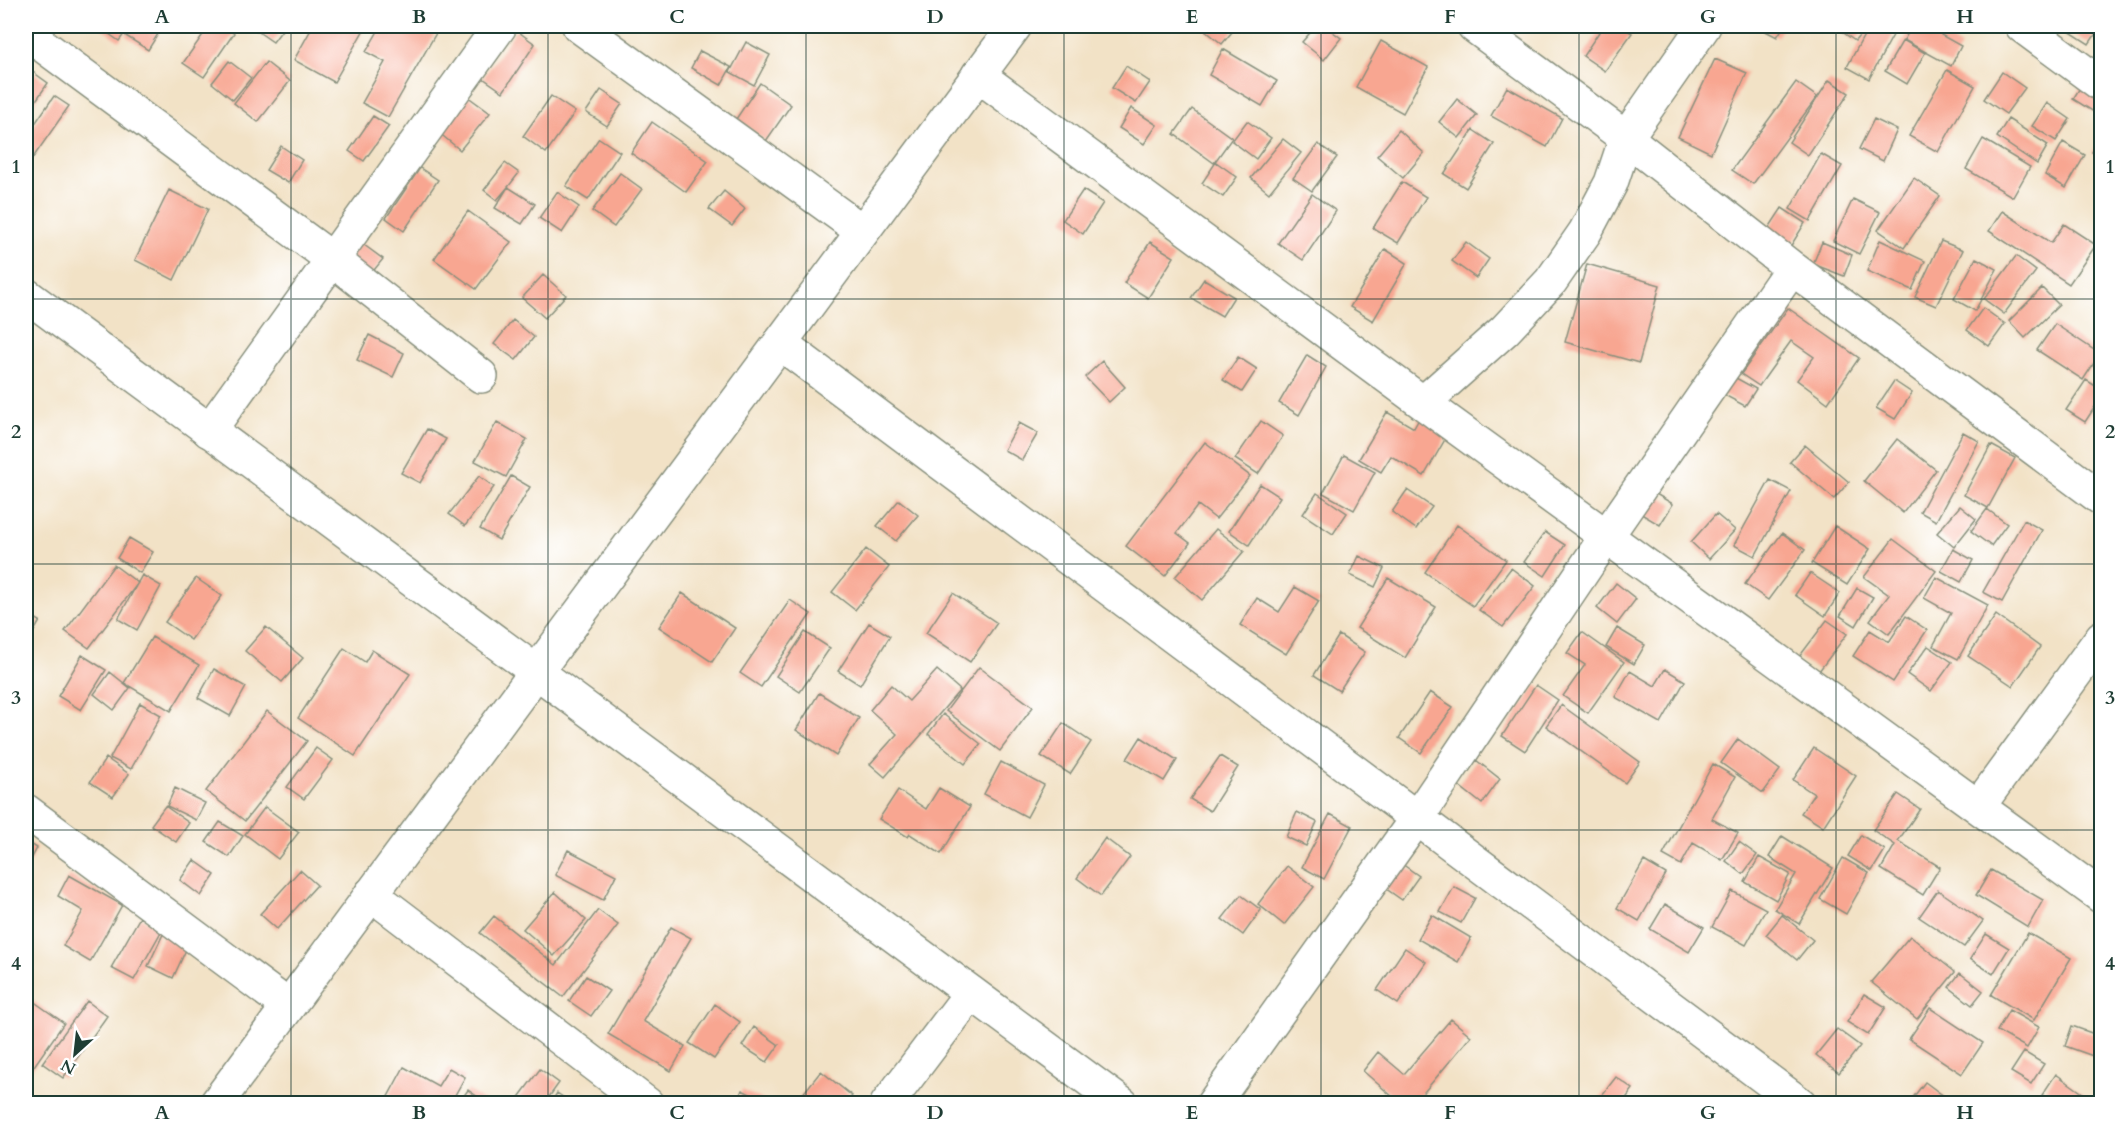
<svg xmlns="http://www.w3.org/2000/svg" width="2127" height="1129" font-family="Cardo,serif">
<style>
.building{fill:#f8a691}
.lines{fill:none;stroke-linecap:round;stroke-linejoin:round}
.street-casing{stroke:#88907d;stroke-width:36}
.secondary-casing{stroke:#88907d;stroke-width:36}
.street{stroke:#fff;stroke-width:33}
.secondary{stroke:#fff;stroke-width:33}
.grid{fill:none;stroke:#1f3d34;stroke-width:1.5;stroke-opacity:0.55}
.neatline{fill:none;stroke:#1f3d34;stroke-width:2}
.grid-label{font-size:20px;text-anchor:middle;font-weight:bold;fill:#1f3d34}
</style>
<rect width="100%" height="100%" fill="#fff"/>
<filter id="ink" filterUnits="userSpaceOnUse"><feTurbulence type="fractalNoise" baseFrequency=".0167" numOctaves="2"/><feDisplacementMap in="SourceGraphic" scale="12" xChannelSelector="R" yChannelSelector="G"/><feConvolveMatrix kernelMatrix="1 2 1 2 8 2 1 2 1" color-interpolation-filters="sRGB"/></filter>
<filter id="wash" filterUnits="userSpaceOnUse"><feTurbulence type="fractalNoise" baseFrequency=".008" numOctaves="4" result="noise"/><feDisplacementMap in="SourceGraphic" scale="24" xChannelSelector="R" yChannelSelector="G"/><feGaussianBlur stdDeviation="1.35" result="paint"/><feColorMatrix in="noise" values="0 0 0 0 0 0 0 0 0 0 0 0 0 0 0 0 0 1.4 0 .05"/><feComposite in="paint" operator="in"/></filter>
<g filter="url(#wash)">
<rect width="100%" height="100%" fill="#f2e2c6"/>
<g id="blocks">
<path class="building" d="M98,26H130L119,41Z
M133,26H163L148,50L126,36Z
M209,26H223L234,33L204,77L183,63Z
M250,26H285L273,42Z
M313,26H366L334,82L294,60Z
M381,26H423L436,33L388,117L362,103L385,62L366,52Z
M1200,26H1237L1222,44Z
M1316,26H1325L1341,38L1324,60L1302,42Z
M1603,26H1621L1632,33L1605,71L1583,56Z
M1756,26H1784L1777,37Z
M1834,26H1867L1855,41Z
M1869,26H1898L1869,79L1847,67Z
M1912,26H1946L1941,35L1961,46L1951,66L1904,40Z
M2061,26H2101L2089,44Z
M516,30L535,44L503,92L483,78Z
M1903,40L1925,53L1907,84L1885,71Z
M1381,41L1428,67L1403,113L1356,87Z
M746,42L770,55L754,85L730,72Z
M1223,49L1277,81L1262,106L1209,75Z
M700,51L731,67L721,85L691,68Z
M1715,59L1747,73L1711,153L1678,137Z
M229,61L251,78L233,100L212,83Z
M266,62L290,81L258,122L234,103Z
M1126,66L1150,82L1136,103L1112,88Z
M26,67L48,83L26,115Z
M1947,70L1975,86L1938,152L1909,136Z
M2002,72L2025,88L2006,114L1984,99Z
M2086,78L2102,99L2094,112L2073,99Z
M1829,80L1849,93L1808,155L1789,142Z
M1796,82L1817,97L1753,184L1732,170Z
M760,83L791,105L766,141L736,119Z
M1507,87L1562,118L1547,147L1491,116Z
M601,90L622,104L607,126L586,112Z
M54,96L69,106L30,162L26,159V120L34,125Z
M467,96L490,113L460,150L438,132Z
M551,96L575,112L546,153L523,136Z
M1457,99L1477,115L1459,138L1439,122Z
M2047,103L2070,119L2056,141L2032,126Z
M1131,108L1157,125L1144,144L1119,128Z
M1192,109L1232,138L1214,163L1174,134Z
M373,116L389,126L364,161L349,151Z
M1874,119L1897,130L1883,161L1859,149Z
M2008,119L2048,145L2037,164L1997,137Z
M1247,121L1271,138L1256,159L1232,141Z
M652,122L708,161L686,192L631,153Z
M1399,130L1424,153L1403,178L1377,156Z
M1473,130L1494,144L1466,188L1444,174Z
M2102,137V158L2092,152Z
M599,138L620,152L588,200L566,186Z
M1283,139L1301,153L1269,193L1251,178Z
M1983,139L2030,167L2013,197L1966,169Z
M2063,142L2085,155L2066,188L2045,175Z
M1318,144L1337,157L1312,191L1293,178Z
M281,146L302,160L288,183L266,170Z
M1821,154L1842,166L1810,221L1790,209Z
M1216,162L1237,177L1223,197L1202,183Z
M505,163L519,173L508,187L535,204L522,224L495,208L508,187L497,200L484,190Z
M420,168L438,180L404,231L386,218Z
M620,173L642,189L614,227L592,211Z
M1914,178L1940,196L1904,248L1878,230Z
M1402,182L1426,197L1398,243L1373,228Z
M169,190L208,209L174,280L135,260Z
M1083,190L1103,203L1083,234L1063,220Z
M724,191L745,209L732,226L709,209Z
M557,192L579,207L562,233L539,218Z
M1312,194L1336,211L1303,260L1278,243Z
M1853,199L1880,212L1859,254L1833,241Z
M1782,208L1805,223L1787,252L1763,237Z
M468,211L511,242L476,289L434,259Z
M2002,211L2051,243L2064,224L2096,245L2069,284L1989,231Z
M1880,240L1925,261L1912,290L1867,271Z
M1941,241L1963,250L1936,306L1915,297Z
M360,242L383,259L358,290L336,273Z
M1150,242L1174,257L1148,298L1124,283Z
M1466,242L1489,259L1476,278L1452,261Z
M1822,242L1852,255L1844,276L1813,264Z
M1385,249L1407,263L1373,321L1350,307Z
M2016,256L2036,271L2004,314L1984,299Z
M1976,258L1997,269L1975,311L1954,299Z
M1587,264L1660,285L1639,363L1565,342Z
M543,275L566,295L545,318L522,298Z
M1204,279L1234,297L1222,316L1191,298Z
M2042,288L2059,305L2025,338L2009,321Z
M1788,308L1859,358L1828,403L1797,380L1814,357L1791,341L1759,386L1741,374Z
M1983,308L2005,324L1989,346L1967,330Z
M513,320L534,337L516,360L494,344Z
M2055,324L2100,354L2083,380L2037,350Z
M369,335L404,353L393,377L357,360Z
M1307,355L1326,367L1299,415L1279,403Z
M1238,357L1257,369L1242,392L1223,380Z
M1102,361L1125,387L1109,402L1085,377Z
M1725,372L1756,389L1745,406L1715,390Z
M2086,380L2102,390V396L2085,422L2066,410Z
M1894,381L1912,393L1895,419L1876,408Z
M1426,406L1455,422L1424,476L1391,456L1381,472L1359,459L1387,412L1414,428Z
M1261,421L1283,436L1258,474L1235,459Z
M497,422L527,439L506,477L475,461Z
M1019,423L1038,433L1022,460L1004,450Z
M427,429L446,439L420,483L401,473Z
M1963,432L1979,441L1936,521L1920,512Z
M1897,439L1936,470L1903,513L1864,481Z
M1205,442L1250,476L1216,519L1198,505L1177,533L1190,543L1165,576L1126,546Z
M1805,445L1849,482L1834,499L1790,462Z
M1991,445L2015,458L1988,508L1964,495Z
M1344,455L1375,472L1354,510L1323,493Z
M479,476L494,487L465,526L449,514Z
M511,476L530,487L499,540L480,529Z
M1770,480L1791,491L1755,556L1734,545Z
M1260,484L1280,497L1249,545L1229,531Z
M1639,484L1673,504L1660,525L1626,505Z
M1407,490L1432,507L1416,529L1392,512Z
M1317,493L1347,513L1333,534L1303,514Z
M899,500L918,515L896,541L877,526Z
M1960,506L1976,519L1954,547L1937,533Z
M1987,509L2007,524L1991,546L1971,531Z
M1716,514L1735,530L1709,559L1691,542Z
M2024,520L2042,530L2002,602L1983,592Z
M1457,525L1506,560L1473,606L1425,572Z
M1835,526L1870,549L1847,585L1812,563Z
M1216,529L1244,551L1202,600L1175,577Z
M1545,532L1565,545L1545,576L1524,562Z
M1782,533L1805,550L1768,600L1745,584Z
M129,538L153,552L140,573L117,558Z
M1893,539L1936,571L1889,634L1870,620L1889,595L1864,577Z
M866,549L889,567L855,610L832,592Z
M1953,549L1973,560L1961,582L1941,571Z
M1359,556L1384,568L1375,587L1350,575Z
M114,565L138,583L89,648L65,631Z
M1511,568L1535,586L1503,627L1479,610Z
M1810,573L1840,593L1825,616L1795,595Z
M142,575L161,586L137,630L118,619Z
M1936,577L1988,605L1958,659L1933,646L1951,613L1924,598Z
M196,578L222,596L191,640L165,622Z
M1388,578L1436,607L1405,658L1357,628Z
M1616,583L1636,599L1617,624L1597,608Z
M1295,587L1319,601L1286,654L1240,625L1257,598L1279,612Z
M1857,588L1873,597L1856,626L1840,616Z
M682,593L735,628L712,662L659,627Z
M953,593L997,623L970,662L926,633Z
M790,600L811,614L761,687L740,673Z
M26,613L40,621L26,645Z
M1996,615L2040,647L2013,686L1968,656Z
M1906,616L1927,630L1893,682L1853,656L1870,630L1889,642Z
M1827,620L1847,634L1819,671L1799,657Z
M869,623L890,636L860,685L838,671Z
M266,627L303,658L282,682L245,651Z
M1617,628L1645,645L1634,664L1606,647Z
M805,632L830,648L800,692L776,676Z
M1582,632L1624,662L1588,713L1563,696L1585,665L1567,653Z
M1339,635L1365,652L1339,691L1314,675Z
M152,637L199,665L171,711L124,683Z
M1928,646L1952,662L1931,691L1907,674Z
M344,648L365,662L372,650L410,674L355,756L298,718Z
M82,655L106,670L81,710L58,696Z
M979,667L1033,707L1000,751L946,711Z
M214,669L246,687L230,716L198,698Z
M1665,669L1685,681L1661,723L1615,697L1630,671L1655,686Z
M937,670L960,690L885,777L870,764L897,734L870,710L891,685L909,701Z
M110,672L130,688L114,710L94,694Z
M1536,685L1558,700L1525,751L1502,736Z
M1430,692L1453,707L1421,753L1399,738Z
M819,693L859,718L836,756L796,730Z
M140,703L161,715L131,769L110,758Z
M1561,705L1640,762L1625,783L1546,726Z
M267,711L307,741L245,821L206,791Z
M943,714L981,744L965,764L928,734Z
M1063,723L1091,742L1070,774L1041,756Z
M1141,737L1177,760L1164,781L1127,759Z
M1738,739L1780,770L1763,793L1721,763Z
M316,748L333,760L304,799L287,787Z
M1814,748L1856,776L1823,827L1801,813L1814,794L1793,780Z
M1220,756L1238,767L1210,811L1190,799Z
M106,758L129,774L113,797L90,782Z
M1476,760L1500,779L1482,804L1458,785Z
M1001,762L1044,785L1027,817L984,794Z
M1713,764L1735,777L1712,819L1738,833L1722,860L1693,843L1681,865L1663,855Z
M175,788L205,803L196,820L167,806Z
M939,788L970,807L941,854L910,834L908,837L879,819L898,790L926,809Z
M1898,794L1920,809L1898,841L1940,867L1923,895L1881,869L1895,845L1873,830Z
M165,806L189,823L176,842L151,825Z
M265,807L299,832L278,859L245,834Z
M1297,812L1317,822L1306,846L1286,837Z
M1330,814L1352,826L1324,879L1302,867Z
M220,822L243,836L229,857L206,842Z
M1861,835L1885,850L1872,871L1848,856Z
M1782,836L1833,868L1799,924L1775,909L1796,874L1769,857Z
M1105,838L1130,857L1101,896L1077,878Z
M26,841L37,848L26,869Z
M1739,842L1757,855L1743,874L1726,861Z
M568,850L616,875L603,900L555,875Z
M1759,857L1790,874L1776,900L1745,882Z
M1843,858L1869,873L1846,914L1820,899Z
M194,860L215,875L201,896L180,880Z
M1644,861L1666,874L1639,921L1617,908Z
M1402,864L1419,876L1402,900L1385,888Z
M1287,866L1314,887L1284,925L1258,904Z
M300,870L317,885L277,929L260,914Z
M1991,870L2043,900L2028,927L1976,895Z
M69,875L122,905L90,962L63,946L83,911L58,896Z
M1454,887L1475,898L1461,923L1440,912Z
M1938,890L1983,921L1964,947L1919,917Z
M1732,891L1766,909L1746,945L1712,927Z
M555,892L586,920L554,956L523,929Z
M1241,895L1261,910L1243,935L1222,919Z
M1665,904L1704,927L1689,952L1650,929Z
M598,910L618,925L563,997L480,933L494,916L556,965Z
M1432,915L1471,938L1458,962L1418,939Z
M1782,915L1813,940L1797,960L1766,935Z
M140,917L162,930L134,980L111,968Z
M671,927L691,938L643,1021L685,1046L671,1071L608,1034Z
M165,930L190,941L173,978L148,966Z
M2028,933L2071,958L2034,1020L1991,995Z
M1986,934L2009,948L1993,974L1970,959Z
M1910,936L1955,972L1917,1019L1871,982Z
M1405,948L1426,962L1398,1004L1377,990Z
M1960,973L1983,991L1972,1005L1949,987Z
M586,976L609,991L591,1016L569,1001Z
M1864,994L1886,1007L1868,1035L1847,1022Z
M26,996L64,1023L30,1072L26,1069Z
M87,1001L107,1016L63,1078L42,1063Z
M715,1004L740,1022L714,1059L689,1043Z
M1930,1008L1983,1043L1962,1074L1909,1039Z
M2009,1010L2039,1027L2027,1048L1997,1031Z
M1451,1019L1471,1036L1414,1104H1401L1363,1071L1378,1052L1404,1074Z
M2072,1026L2100,1036L2093,1056L2065,1046Z
M754,1027L779,1045L767,1062L742,1046Z
M1837,1029L1860,1046L1839,1073L1816,1055Z
M2024,1052L2044,1064L2031,1084L2011,1072Z
M404,1067L438,1086L449,1068L465,1077L450,1104H384Z
M540,1069L559,1083L544,1104H514Z
M821,1071L852,1096L846,1104H795Z
M2056,1074L2098,1104H2054L2042,1095Z
M1616,1077L1633,1089L1622,1104H1595Z
M1925,1082L1945,1097L1940,1104H1908Z
M468,1090L488,1104H458Z
M742,1090L771,1104H736Z
M557,1093L573,1104H550Z"/>
</g>
</g>
<g filter="url(#ink)">
<use href="#blocks" fill-opacity="0" stroke="#88907d" stroke-width="1.5"/>
<g class="lines">
<g class="street-casing">
<path id="street" d="M579,26L862,231
M1474,26L1626,138L1792,268L2102,499
M2022,26L2102,85
M26,33L332,259L481,376
M978,75L1423,403L2102,897
M780,343L1800,1104
M1423,403L1505,330L1551,281L1585,232L1611,183L1626,138L1704,26
M209,431L500,26
M1978,807L2102,637
M26,811L288,1006
M371,894L647,1104
M887,1104L971,993
M1213,1104L1417,818L1606,537L1792,268"/>
</g>
<g class="secondary-casing">
<path id="secondary" d="M26,295L1122,1104
M216,1104L1015,26"/>
</g>
<use href="#street" class="street"/>
<use href="#secondary" class="secondary"/>
</g>
</g>
<path class="grid" d="M291,26V1104M548,26V1104M806,26V1104M1064,26V1104M1321,26V1104M1579,26V1104M1836,26V1104M26,299H2102M26,564H2102M26,830H2102"/>
<rect width="2127" height="1129" fill="none" stroke="#fff" stroke-width="66"/>
<g transform="translate(75 1054) rotate(207)" stroke="#ffffff" stroke-width="4.5" paint-order="stroke">
<path d="M0-4.5L10 22L0 15L-10 22Z" fill="#1f3d34"/>
<text y="-9" font-size="16" font-weight="bold" text-anchor="middle" fill="#1f3d34">N</text>
</g>
<rect x="33" y="33" width="2061" height="1063" class="neatline"/>
<g class="grid-label">
<text x="162" y="23">A</text>
<text x="419" y="23">B</text>
<text x="677" y="23">C</text>
<text x="935" y="23">D</text>
<text x="1192" y="23">E</text>
<text x="1450" y="23">F</text>
<text x="1708" y="23">G</text>
<text x="1965" y="23">H</text>
<text x="16" y="173">1</text>
<text x="2110" y="173">1</text>
<text x="16" y="438">2</text>
<text x="2110" y="438">2</text>
<text x="16" y="704">3</text>
<text x="2110" y="704">3</text>
<text x="16" y="970">4</text>
<text x="2110" y="970">4</text>
<text x="162" y="1119">A</text>
<text x="419" y="1119">B</text>
<text x="677" y="1119">C</text>
<text x="935" y="1119">D</text>
<text x="1192" y="1119">E</text>
<text x="1450" y="1119">F</text>
<text x="1708" y="1119">G</text>
<text x="1965" y="1119">H</text>
</g>
</svg>
